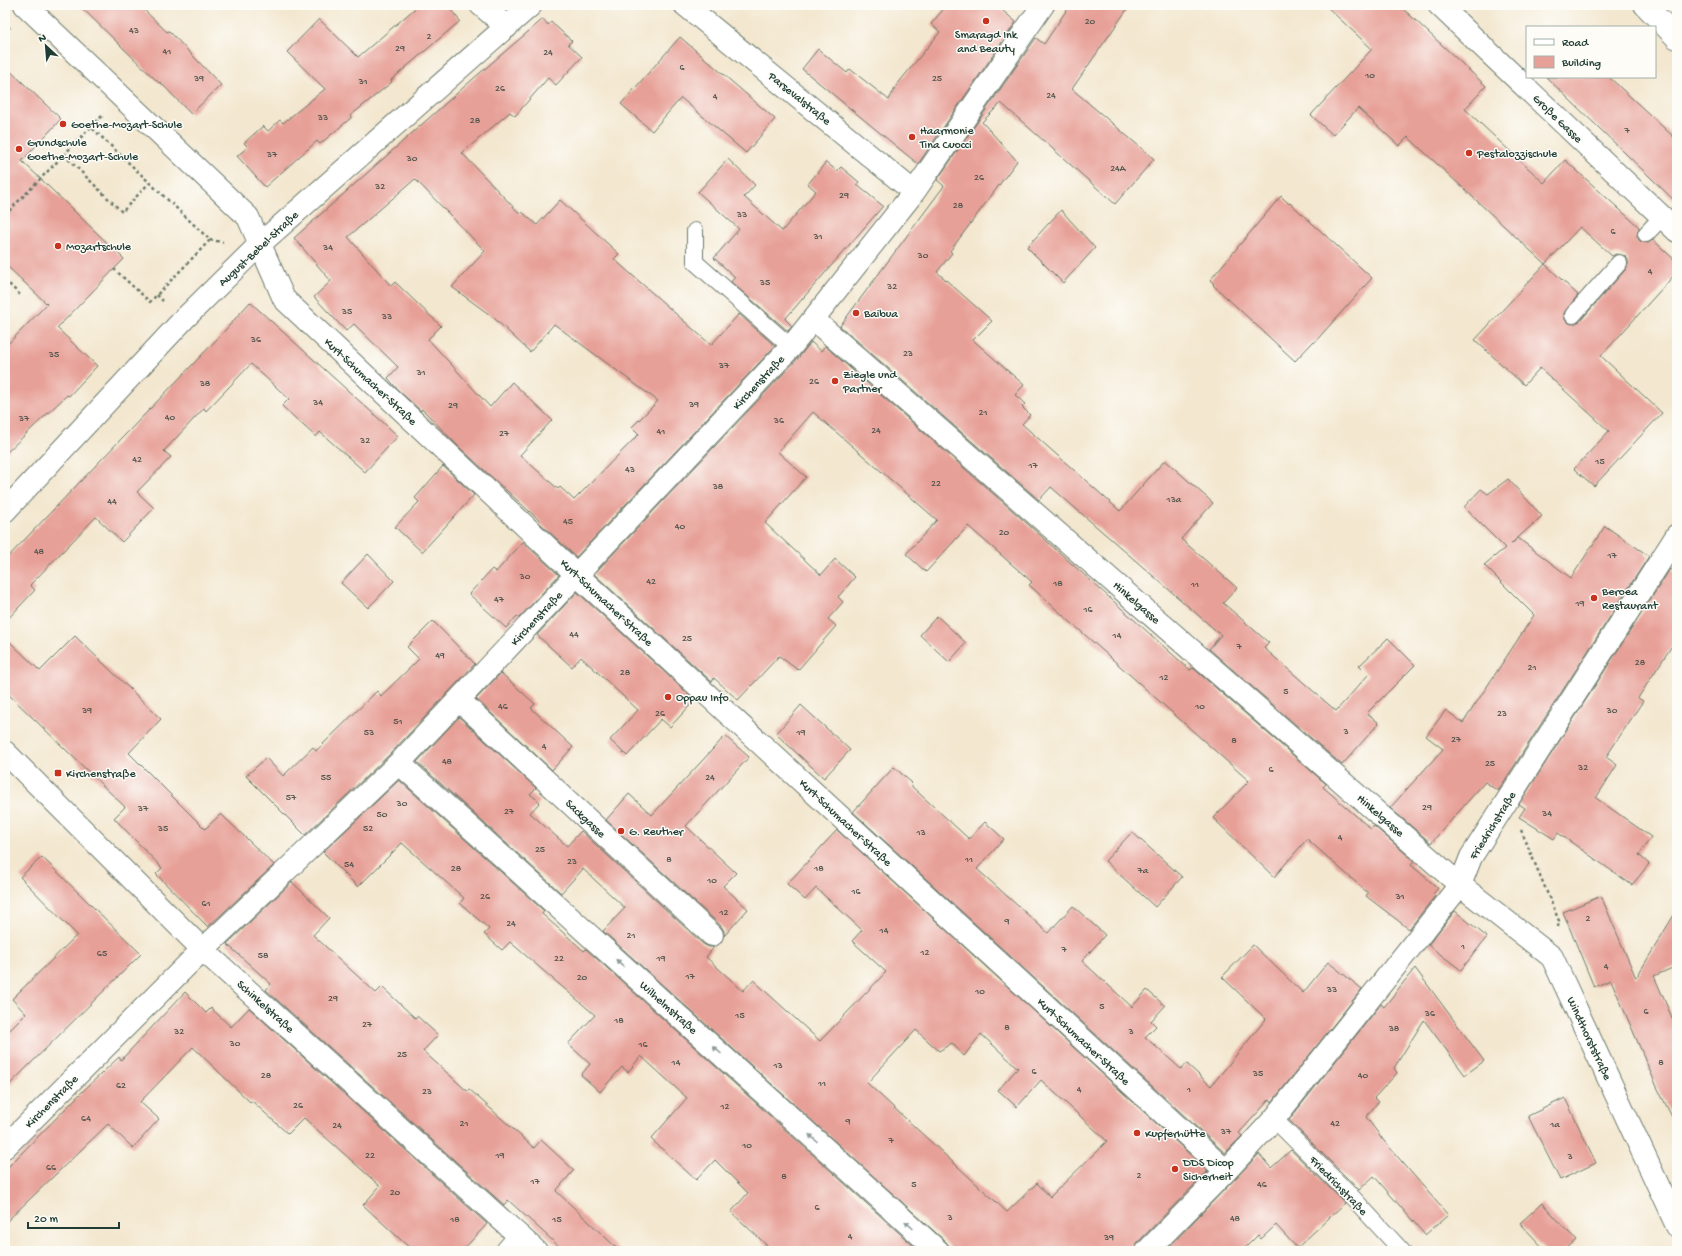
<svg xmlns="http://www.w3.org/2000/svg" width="1682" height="1256" font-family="'Gochi Hand',sans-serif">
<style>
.building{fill:#e7a098;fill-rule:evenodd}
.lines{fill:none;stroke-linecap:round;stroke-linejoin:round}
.lane-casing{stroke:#69786a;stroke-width:18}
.street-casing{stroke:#69786a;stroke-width:24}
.path{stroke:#69786a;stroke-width:2.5;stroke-dasharray:3 3;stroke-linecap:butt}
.lane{stroke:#fff;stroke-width:16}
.street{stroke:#fff;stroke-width:22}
.oneway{fill:#8f9e9a}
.poi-dot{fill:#c8321e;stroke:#fdfcf7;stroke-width:1.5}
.labels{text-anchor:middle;stroke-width:3;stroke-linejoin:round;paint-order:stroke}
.number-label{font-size:10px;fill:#51564d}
.poi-label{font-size:12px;fill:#1f3d34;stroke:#fdfcf7;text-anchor:start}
.street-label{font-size:12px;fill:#1f3d34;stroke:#fdfcf7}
</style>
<rect width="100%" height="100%" fill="#fdfcf7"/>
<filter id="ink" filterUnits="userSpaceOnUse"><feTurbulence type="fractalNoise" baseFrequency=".025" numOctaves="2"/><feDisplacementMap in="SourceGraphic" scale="8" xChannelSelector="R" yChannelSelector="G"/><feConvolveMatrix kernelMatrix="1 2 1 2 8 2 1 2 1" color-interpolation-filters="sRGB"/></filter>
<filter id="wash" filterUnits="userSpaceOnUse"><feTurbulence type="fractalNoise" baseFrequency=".012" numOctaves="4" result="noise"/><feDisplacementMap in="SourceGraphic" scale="16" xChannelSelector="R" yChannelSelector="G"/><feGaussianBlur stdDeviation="0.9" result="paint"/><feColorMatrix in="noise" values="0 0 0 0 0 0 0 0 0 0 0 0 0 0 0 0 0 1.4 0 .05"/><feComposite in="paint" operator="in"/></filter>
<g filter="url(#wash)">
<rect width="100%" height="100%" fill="#f3e7cf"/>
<g id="blocks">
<path class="building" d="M79,5H139L167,32L169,31L221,85L191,114L160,82L159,83Z
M419,5H447L460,21L391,80L392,82L350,116L352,117L320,144L317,141L265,187L237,156L248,147L244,143L263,126L268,131L280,120L283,123L325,89L287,52L319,19L358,57Z
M947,5H996L1016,22L918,164L802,69L818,49L847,73L850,69L889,100L896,86L940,32L931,24Z
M1070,5H1130L1072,89L1154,159L1115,204L1001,103L982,122L1017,161L950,251L952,253L937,272L992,321L973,340L1024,385L1015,395L1025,404L1022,407L1030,415L1022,424L1120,511L1165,460L1213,503L1181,539L1237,588L1223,603L1269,643L1264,648L1336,711L1368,675L1359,666L1388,638L1415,665L1367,713L1379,723L1342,765L1209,649L1221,635L1051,487L1039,500L840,326L944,186L937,180L1036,38L1044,44Z
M1325,5H1399L1486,86L1465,109L1544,183L1565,160L1639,227L1637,236L1640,241L1648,243L1653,240L1677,262V272L1601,356L1662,413L1594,486L1574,469L1609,431L1540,368L1524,385L1475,340L1545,264L1408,137L1399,146L1358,108L1333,135L1311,115L1372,49ZM1580,227L1612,256L1616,254L1625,256L1628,260V264L1626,269L1580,321L1572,324L1567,322L1564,318V313L1578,295L1545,264Z
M543,19L548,25L551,22L572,41L568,44L582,57L556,85L548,78L515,116L510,112L462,153L520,214L522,212L537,225L560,200L619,254L614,259L711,345L739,314L775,346L576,557L540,523L541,522L460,448L422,409L421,411L397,389L388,378L398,367L354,324L346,331L314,297L331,281L294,238L473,79ZM415,179L485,251L452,287L494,318L530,352L554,324L658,401L632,427L639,434L574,500L560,487L558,489L520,455L552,420L512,382L490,407L428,339L441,326L395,282L391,286L348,237Z
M680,37L775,119L746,153L681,98L652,131L621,104Z
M5,66L61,119L22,161L124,259L57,328L97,366L69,396L67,395L5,454V347L47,304L5,264Z
M1546,77H1609L1677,140V203Z
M728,159L755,185L744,197L782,231L816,191L808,184L826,162L837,171L841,167L859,182L857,185L883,206L785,319L792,326L788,331L731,282L735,277L714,258L739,229L698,192Z
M1281,196L1289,204L1290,203L1372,278L1314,343L1313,342L1295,361L1213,285L1214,284L1210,280Z
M1061,210L1095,248L1063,283L1027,247Z
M250,302L398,436L365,472L320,432L316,437L282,406L289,399L251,364L206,411L204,408L164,451L171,457L137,492L154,508L122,542L96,517L30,585L35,590L5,622V560L220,336Z
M811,342L821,351L825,346L1022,519L1190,670L1193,668L1326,784L1323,787L1371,829L1374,826L1414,861L1411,865L1438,888L1433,894L1435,896L1409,929L1366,896L1368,893L1307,839L1274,877L1213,818L1249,781L1029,585L1032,582L968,526L926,572L906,554L937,520L813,412L778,452L806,477L765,523L821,575L835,559L855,577L838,597L843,602L828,619L836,626L798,670L779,656L738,700L714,678L712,682L594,574L800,356Z
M443,466L474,495L422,552L395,527L419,502L415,498Z
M1508,479L1542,516L1511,544L1518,538L1571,578L1605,526L1649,556L1498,791L1485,782L1431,843L1390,808L1443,749L1426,736L1446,710L1463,723L1534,615L1484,565L1505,548L1464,507L1481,489L1488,494Z
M523,542L559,575L519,618L517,616L506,628L469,594L492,569L496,572Z
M368,554L394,581L368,608L341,583Z
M1670,569L1677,574V638L1638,698L1643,701L1606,757L1617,765L1596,798L1651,837L1639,855L1649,864L1632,885L1558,833L1554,839L1519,817L1525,808L1519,804Z
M577,592L695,700L670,727L661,719L627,756L610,740L638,710L581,657L572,667L537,635Z
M937,616L966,643L949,662L920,635Z
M433,621L475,664L390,754L305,835L246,776L266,758L283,776L313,747L316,751L377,691L381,696L419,659L407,647Z
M75,636L161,719L129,753L205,829L221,814L274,865L208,927L156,874L162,868L114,818L125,807L5,691V637L40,671Z
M501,673L535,704L531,708L573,747L552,770L476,699Z
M801,705L850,750L824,778L776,734Z
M459,717L536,788L530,794L540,802L530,813L567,846L581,831L703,944L709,947H714L706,957L743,991L753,980L820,1041L886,972L852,941L862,930L816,888L805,900L787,884L837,830L1208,1171L1138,1242L1135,1251H950V1247L946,1242L603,931L625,908L583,869L561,893L417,762ZM916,1030L939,1051L952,1043L964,1056L981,1034L1018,1068L998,1090L1017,1107L1041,1080L1107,1141L1050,1197L1037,1183L1007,1212L867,1083Z
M725,736L749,757L686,826L736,873L723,886L748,909L724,936V931L721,926L606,820L629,794L652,815Z
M894,767L912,783L910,785L969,839L985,822L1004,839L977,869L1048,933L1073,906L1105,935L1082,961L1132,1007L1147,990L1165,1006L1151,1021L1156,1026L1145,1037L1181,1069L1186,1063L1211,1086L1266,1019L1222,977L1253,945L1303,993L1328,962L1362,989L1272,1102L1270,1099L1239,1133L1242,1136L1225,1153L853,812Z
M399,780L544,911L542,914L584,951L586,949L919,1251H773L731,1212L748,1193L715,1160L696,1180L651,1139L687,1098L641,1056L628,1072L622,1067L600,1092L581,1075L590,1064L568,1044L595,1015L510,942L502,950L484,934L489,929L460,903L464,898L402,843L358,887L323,852Z
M1132,832L1182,877L1155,907L1105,861Z
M42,857L141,954L5,1089V1035L26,1014L12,999L77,935L20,877Z
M292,882L329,918L313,935L376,993L382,987L415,1018L417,1016L438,1035L423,1051L467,1091L469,1089L534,1148L541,1140L574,1170L556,1191L620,1251H564L508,1200L504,1205L266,990L271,984L227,944Z
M1601,896L1636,978L1677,910V966L1654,976L1677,1029V1127L1657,1087L1611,980L1594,987L1563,912Z
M1455,911L1487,937L1461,970L1428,945Z
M1415,968L1484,1061L1465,1075L1424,1020L1394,1068L1397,1073L1374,1098L1378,1102L1366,1117L1384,1141L1448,1215L1425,1235L1374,1176L1359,1190L1289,1120L1381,1004L1384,1007Z
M185,992L206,1013L211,1008L231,1027L249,1008L487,1224L462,1251H413L363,1205L380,1186L304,1118L288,1134L252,1101L250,1102L193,1047L140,1102L159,1119L133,1148L108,1124L5,1223V1170L84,1090L119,1057L121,1060Z
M1565,1098L1596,1163L1560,1180L1528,1116Z
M1291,1150L1345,1203L1297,1248L1276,1225L1261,1239L1258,1235L1242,1251H1165L1259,1154L1271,1168Z
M1542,1203L1576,1240L1564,1251H1546L1520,1223Z"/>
</g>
</g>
<g filter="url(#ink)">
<use href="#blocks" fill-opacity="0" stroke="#69786a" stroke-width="1"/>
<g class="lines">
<g class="lane-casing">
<path id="lane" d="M695,231V262L791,347
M1646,234L1662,217
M1573,315L1619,263
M1274,1119L1353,1198L1402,1251"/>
</g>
<g class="street-casing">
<path id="street" d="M25,5L248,217L284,299L577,575L1226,1171
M481,5L507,27
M685,5L914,192
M1439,5L1677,231
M1645,5L1677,38
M814,320L1460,885L1552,957L1677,1226
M5,511L184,319L260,244L531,5
M459,700L712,935
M5,752L203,950L536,1251
M399,763L938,1251
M5,1147L191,961L399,763L791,347L914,192L1043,5
M507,1251L520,1236
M1147,1251L1226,1171L1274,1119L1460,885L1471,857L1677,535"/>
</g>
<path class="path" d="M5,32L10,27
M102,116L91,127L210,240L150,302L114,269
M64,155L122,212L149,183
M5,215L91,127
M210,240L223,242
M5,280L21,296
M157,295L163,301
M1521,830L1559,921L1558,927"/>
<use href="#lane" class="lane"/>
<use href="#street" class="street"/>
</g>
<defs><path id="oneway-solid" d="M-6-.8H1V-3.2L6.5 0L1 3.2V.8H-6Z"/></defs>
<g class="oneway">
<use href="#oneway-solid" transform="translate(620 963) rotate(-138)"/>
<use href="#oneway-solid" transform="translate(717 1050) rotate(-138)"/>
<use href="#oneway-solid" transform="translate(813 1138) rotate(-138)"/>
<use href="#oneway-solid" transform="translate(909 1225) rotate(-138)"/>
</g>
</g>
<g class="poi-dot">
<circle cx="986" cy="21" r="4"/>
<circle cx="63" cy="124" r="4"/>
<circle cx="912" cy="137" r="4"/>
<circle cx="19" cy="149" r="4"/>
<circle cx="1469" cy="153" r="4"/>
<circle cx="58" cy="246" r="4"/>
<circle cx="856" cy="313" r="4"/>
<circle cx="835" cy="381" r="4"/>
<circle cx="1594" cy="598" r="4"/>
<circle cx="668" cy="697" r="4"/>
<rect x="54" y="769" width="8" height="8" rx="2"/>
<circle cx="621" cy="831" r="4"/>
<circle cx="1137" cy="1133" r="4"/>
<circle cx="1175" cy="1169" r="4"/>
</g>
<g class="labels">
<g class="number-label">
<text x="1090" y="24">20</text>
<text x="134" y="33">43</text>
<text x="429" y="39">2</text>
<text x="400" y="51">29</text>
<text x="167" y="54">41</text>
<text x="548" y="55">24</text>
<text x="682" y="70">6</text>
<text x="1370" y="78">10</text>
<text x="199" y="81">39</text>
<text x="937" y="81">25</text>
<text x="363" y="84">31</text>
<text x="500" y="91">26</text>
<text x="1051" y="98">24</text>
<text x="715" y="99">4</text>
<text x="323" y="120">33</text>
<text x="475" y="123">28</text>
<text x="1627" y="133">7</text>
<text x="272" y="157">37</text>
<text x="412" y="161">30</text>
<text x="1118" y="171">24A</text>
<text x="979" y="180">26</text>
<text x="380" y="189">32</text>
<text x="844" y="198">29</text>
<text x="958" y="208">28</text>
<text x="742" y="217">33</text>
<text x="1613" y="234">6</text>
<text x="818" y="239">31</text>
<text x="328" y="250">34</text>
<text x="923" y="258">30</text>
<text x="1650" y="274">4</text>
<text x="765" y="285">35</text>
<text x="892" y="289">32</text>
<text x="347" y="314">35</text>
<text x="387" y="319">33</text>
<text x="256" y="342">36</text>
<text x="908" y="356">23</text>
<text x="54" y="357">35</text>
<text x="724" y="368">37</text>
<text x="421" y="375">31</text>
<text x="814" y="384">26</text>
<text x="205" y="386">38</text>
<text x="318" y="405">34</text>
<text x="694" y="407">39</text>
<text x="453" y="408">29</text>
<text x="983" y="415">21</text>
<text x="170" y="420">40</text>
<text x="24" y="421">37</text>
<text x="779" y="423">36</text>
<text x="876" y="433">24</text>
<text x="661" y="434">41</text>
<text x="504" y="436">27</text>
<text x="365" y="443">32</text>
<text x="137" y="462">42</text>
<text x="1600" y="464">15</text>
<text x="1033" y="468">17</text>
<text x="630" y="472">43</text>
<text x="936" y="486">22</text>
<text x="718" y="489">38</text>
<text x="1174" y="502">13a</text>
<text x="112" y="504">44</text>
<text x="568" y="524">45</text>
<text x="680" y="529">40</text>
<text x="1004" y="535">20</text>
<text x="39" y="554">48</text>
<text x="1612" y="558">17</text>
<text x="525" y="579">30</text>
<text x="651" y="584">42</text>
<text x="1058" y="586">18</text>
<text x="1195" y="587">11</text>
<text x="499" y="602">47</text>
<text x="1580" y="606">19</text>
<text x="1088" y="612">16</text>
<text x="574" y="637">44</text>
<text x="1117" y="638">14</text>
<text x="687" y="641">25</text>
<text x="1239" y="649">7</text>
<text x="440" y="658">49</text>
<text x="1640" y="665">28</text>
<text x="1532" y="670">21</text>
<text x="625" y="675">28</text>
<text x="1164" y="680">12</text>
<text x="1286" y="694">5</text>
<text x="503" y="709">46</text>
<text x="1200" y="709">10</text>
<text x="87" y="713">39</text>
<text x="1612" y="713">30</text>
<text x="660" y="716">26</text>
<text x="1502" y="716">23</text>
<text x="398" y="724">51</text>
<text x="1346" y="734">3</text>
<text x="369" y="735">53</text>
<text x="801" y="735">19</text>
<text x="1456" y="742">27</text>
<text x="1234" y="743">8</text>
<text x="544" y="749">4</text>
<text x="447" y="764">48</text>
<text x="1490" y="766">25</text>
<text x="1583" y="770">32</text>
<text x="1271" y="772">6</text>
<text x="326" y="780">55</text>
<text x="710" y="780">24</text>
<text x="291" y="800">57</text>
<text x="402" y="806">30</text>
<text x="1427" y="810">29</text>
<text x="143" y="811">37</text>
<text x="509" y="814">27</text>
<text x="1547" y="816">34</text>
<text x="382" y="817">50</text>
<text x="163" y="831">35</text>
<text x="368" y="831">52</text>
<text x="921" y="835">13</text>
<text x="1340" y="840">4</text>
<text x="540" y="852">25</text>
<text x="669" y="862">8</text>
<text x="969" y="862">11</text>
<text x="572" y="864">23</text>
<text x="349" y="867">54</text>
<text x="456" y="871">28</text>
<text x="819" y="871">18</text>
<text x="1143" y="873">7a</text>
<text x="712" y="883">10</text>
<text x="856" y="894">16</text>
<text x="485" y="899">26</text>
<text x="1400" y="899">31</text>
<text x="206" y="906">61</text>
<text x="724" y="915">12</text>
<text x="1588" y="921">2</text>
<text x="1007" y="924">9</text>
<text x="511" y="926">24</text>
<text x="884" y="933">14</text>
<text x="631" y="938">21</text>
<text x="1463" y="949">1</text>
<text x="1064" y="952">7</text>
<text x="925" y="955">12</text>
<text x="102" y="956">65</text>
<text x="263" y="958">58</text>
<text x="559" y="961">22</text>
<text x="661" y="961">19</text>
<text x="1606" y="969">4</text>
<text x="690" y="979">17</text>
<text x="582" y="980">20</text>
<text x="1332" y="992">33</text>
<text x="980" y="994">10</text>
<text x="333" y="1001">29</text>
<text x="1102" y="1009">5</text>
<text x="1646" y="1014">6</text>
<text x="1430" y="1016">36</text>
<text x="740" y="1018">15</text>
<text x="619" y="1023">18</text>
<text x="367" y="1027">27</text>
<text x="1007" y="1030">8</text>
<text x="1394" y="1031">38</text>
<text x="179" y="1034">32</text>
<text x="1131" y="1034">3</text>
<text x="235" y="1046">30</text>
<text x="643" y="1047">16</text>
<text x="402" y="1057">25</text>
<text x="676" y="1065">14</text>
<text x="1661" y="1065">8</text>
<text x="778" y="1068">13</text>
<text x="1034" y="1074">6</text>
<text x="1258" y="1076">35</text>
<text x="266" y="1078">28</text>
<text x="1363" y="1078">40</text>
<text x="822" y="1086">11</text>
<text x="121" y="1088">62</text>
<text x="1079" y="1092">4</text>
<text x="1189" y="1092">1</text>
<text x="427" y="1094">23</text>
<text x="298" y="1108">26</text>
<text x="725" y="1109">12</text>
<text x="86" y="1121">64</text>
<text x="848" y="1124">9</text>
<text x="464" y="1126">21</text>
<text x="1335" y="1126">42</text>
<text x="1555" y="1127">1a</text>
<text x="337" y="1128">24</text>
<text x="1226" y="1134">37</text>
<text x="891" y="1143">7</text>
<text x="747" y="1148">10</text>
<text x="370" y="1158">22</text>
<text x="500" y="1158">19</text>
<text x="1570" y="1159">3</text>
<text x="51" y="1170">66</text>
<text x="1139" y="1178">2</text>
<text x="784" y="1179">8</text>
<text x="535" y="1184">17</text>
<text x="914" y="1187">5</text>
<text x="1262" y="1187">46</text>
<text x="395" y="1195">20</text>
<text x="817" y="1210">6</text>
<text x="950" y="1220">3</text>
<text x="1235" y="1221">48</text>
<text x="455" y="1222">18</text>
<text x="557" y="1222">15</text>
<text x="850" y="1239">4</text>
<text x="1109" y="1240">39</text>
</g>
<g class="poi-label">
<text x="986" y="38" text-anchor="middle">Smaragd Ink<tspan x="986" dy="14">and Beauty</tspan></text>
<text x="71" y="128">Goethe-Mozart-Schule</text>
<text x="920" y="134">Haarmonie<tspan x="920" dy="14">Tina Cuocci</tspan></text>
<text x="27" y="146">Grundschule<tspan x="27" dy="14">Goethe-Mozart-Schule</tspan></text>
<text x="1477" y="157">Pestalozzischule</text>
<text x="66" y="250">Mozartschule</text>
<text x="864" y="317">Baibua</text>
<text x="843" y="378">Ziegle und<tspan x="843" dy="14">Partner</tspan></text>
<text x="1602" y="595">Beroea<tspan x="1602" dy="14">Restaurant</tspan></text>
<text x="676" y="701">Oppau Info</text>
<text x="66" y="777">Kirchenstraße</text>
<text x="629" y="835">G. Reuther</text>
<text x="1145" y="1137">Kupferhütte</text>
<text x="1183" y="1166">DDS Dicop<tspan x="1183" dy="14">Sicherheit</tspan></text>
</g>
<g class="street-label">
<text transform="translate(800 98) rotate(39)" y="4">Parsevalstraße</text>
<text transform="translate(1558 118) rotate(44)" y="4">Große Gasse</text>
<text transform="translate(258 248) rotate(-43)" y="4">August-Bebel-Straße</text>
<text transform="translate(371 381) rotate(43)" y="4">Kurt-Schumacher-Straße</text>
<text transform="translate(758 382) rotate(-47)" y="4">Kirchenstraße</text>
<text transform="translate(607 602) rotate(43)" y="4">Kurt-Schumacher-Straße</text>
<text transform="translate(1137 602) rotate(41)" y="4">Hinkelgasse</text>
<text transform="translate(536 618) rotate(-47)" y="4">Kirchenstraße</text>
<text transform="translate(1381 815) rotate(41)" y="4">Hinkelgasse</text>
<text transform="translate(586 818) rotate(43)" y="4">Sackgasse</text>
<text transform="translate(846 822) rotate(43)" y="4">Kurt-Schumacher-Straße</text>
<text transform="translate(1492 825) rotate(-58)" y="4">Friedrichstraße</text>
<text transform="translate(266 1006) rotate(42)" y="4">Schinkelstraße</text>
<text transform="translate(669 1007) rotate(42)" y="4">Wilhelmstraße</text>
<text transform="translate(1590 1038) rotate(65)" y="4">Windthorststraße</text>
<text transform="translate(1084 1041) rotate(43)" y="4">Kurt-Schumacher-Straße</text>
<text transform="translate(51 1101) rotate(-45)" y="4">Kirchenstraße</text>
<text transform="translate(1339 1185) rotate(46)" y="4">Friedrichstraße</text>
</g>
</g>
<rect width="1682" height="1256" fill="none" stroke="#fdfcf7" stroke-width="20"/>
<rect x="1526" y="26" width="130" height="52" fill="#fdfcf7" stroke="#a4b0a9"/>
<rect x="1534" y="39" width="20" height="6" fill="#ffffff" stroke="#a4b0a9"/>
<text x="1562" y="46" font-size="12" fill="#1f3d34">Road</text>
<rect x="1534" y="56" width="20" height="12" fill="#e7a098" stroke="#a4b0a9"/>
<text x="1562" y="66" font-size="12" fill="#1f3d34">Building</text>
<g transform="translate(46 46) rotate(334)" stroke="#fdfcf7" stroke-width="3" paint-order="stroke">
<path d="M0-3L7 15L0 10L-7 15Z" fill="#1f3d34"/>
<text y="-6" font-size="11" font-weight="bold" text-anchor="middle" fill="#1f3d34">N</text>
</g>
<path d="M28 1222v6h91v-6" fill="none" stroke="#1f3d34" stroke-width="2"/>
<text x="34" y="1222" font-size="12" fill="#1f3d34" stroke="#fdfcf7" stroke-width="3" paint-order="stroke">20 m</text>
</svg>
